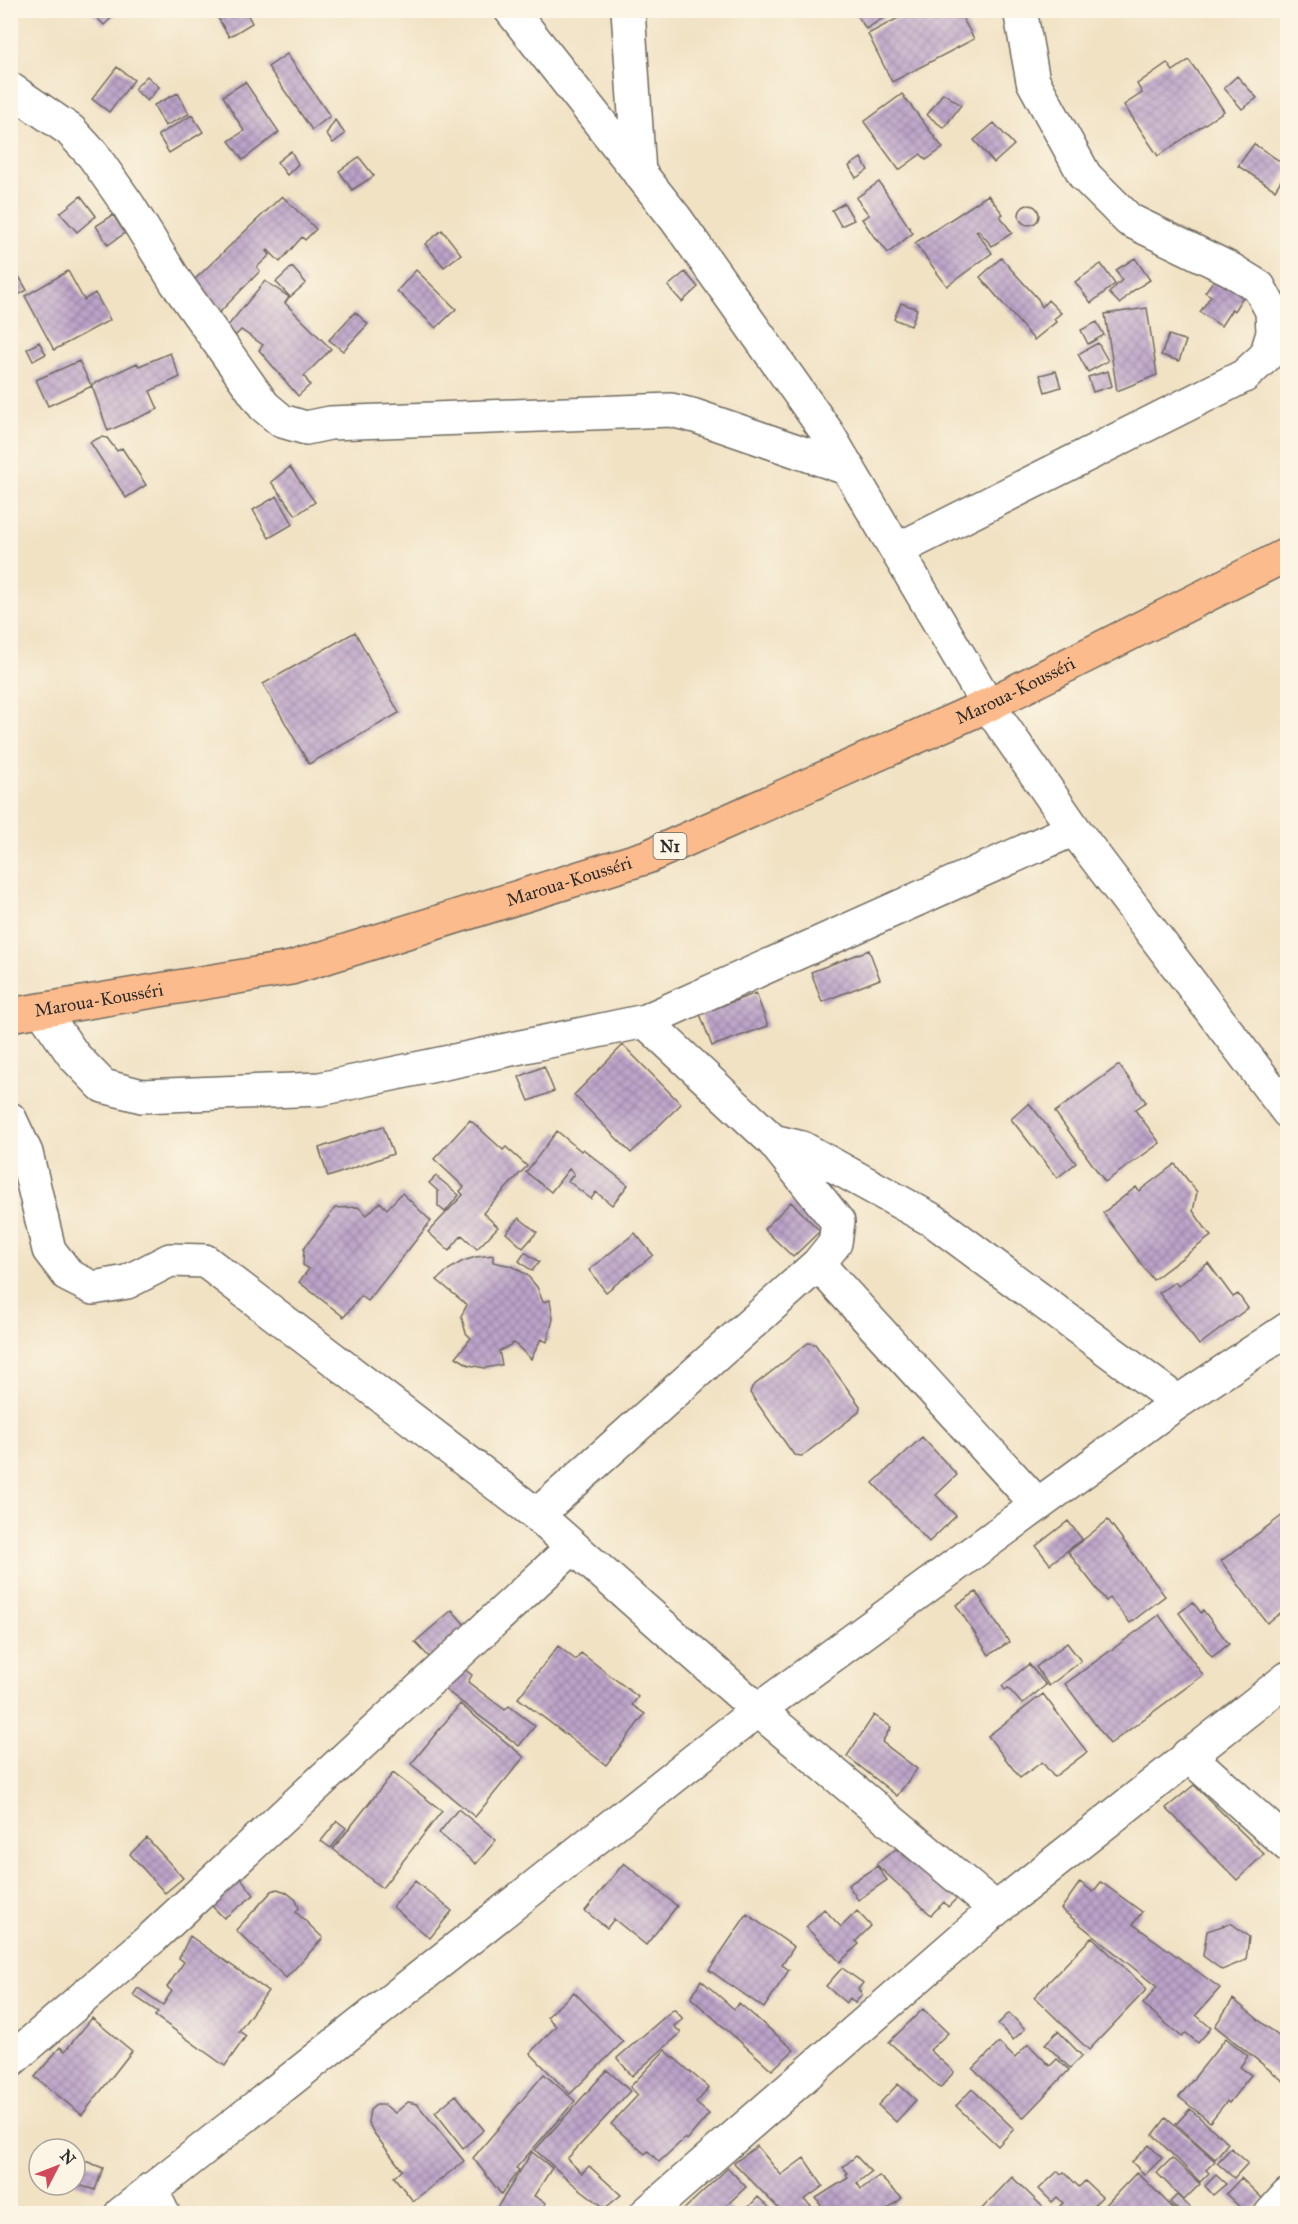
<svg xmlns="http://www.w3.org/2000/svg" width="1298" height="2224" font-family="'IM FELL Great Primer',serif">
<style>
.building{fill:url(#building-cross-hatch)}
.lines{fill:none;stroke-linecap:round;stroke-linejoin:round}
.street-casing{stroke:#706b61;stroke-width:36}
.highway-casing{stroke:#706b61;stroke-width:36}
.street{stroke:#fff;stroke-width:33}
.highway{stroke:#fbbb8c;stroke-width:33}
.labels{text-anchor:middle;stroke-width:4.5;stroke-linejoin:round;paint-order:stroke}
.shield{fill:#fcf5e5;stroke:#6a6863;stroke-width:1.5}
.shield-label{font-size:16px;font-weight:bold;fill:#2b2b2b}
.street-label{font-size:18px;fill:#2b2b2b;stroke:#fcf5e5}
</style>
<defs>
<pattern id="building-cross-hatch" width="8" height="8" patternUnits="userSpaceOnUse" patternTransform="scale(1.5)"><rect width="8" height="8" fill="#bca3c9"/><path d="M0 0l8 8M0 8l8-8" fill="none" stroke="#9985a3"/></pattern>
</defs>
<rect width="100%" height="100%" fill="#fcf5e5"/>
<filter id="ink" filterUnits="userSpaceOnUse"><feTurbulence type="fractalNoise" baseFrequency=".0167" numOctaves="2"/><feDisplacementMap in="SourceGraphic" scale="12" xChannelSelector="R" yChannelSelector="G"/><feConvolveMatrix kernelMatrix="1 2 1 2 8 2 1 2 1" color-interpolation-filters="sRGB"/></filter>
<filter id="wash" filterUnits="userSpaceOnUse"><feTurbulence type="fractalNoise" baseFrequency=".008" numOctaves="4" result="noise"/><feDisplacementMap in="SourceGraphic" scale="24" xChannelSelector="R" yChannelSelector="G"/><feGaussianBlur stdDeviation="1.35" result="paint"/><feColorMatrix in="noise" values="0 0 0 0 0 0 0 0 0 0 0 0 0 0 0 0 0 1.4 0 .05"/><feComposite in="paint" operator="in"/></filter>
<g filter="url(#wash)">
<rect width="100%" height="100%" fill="#f1e2c4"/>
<g id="blocks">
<path class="building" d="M89,10H120L104,25Z
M232,10H245L252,23L229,37L218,18Z
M854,10H896L866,29Z
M913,10H958L974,39L892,82L868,34Z
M287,54L330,116L312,130L268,67Z
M1189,60L1224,111L1158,156L1124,105L1142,93L1137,84L1167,63L1173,71Z
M117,67L134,80L109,112L92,99Z
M147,76L159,87L147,101L134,89Z
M1237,76L1257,98L1242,109L1224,88Z
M245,82L279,132L243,160L229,141L244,131L223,96Z
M178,93L189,114L165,126L154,105Z
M943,93L961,105L944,128L927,115Z
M902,94L943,148L926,160L921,154L899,170L864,122Z
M192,115L203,132L169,153L158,135Z
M335,120L345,134L333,143L326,134Z
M994,123L1014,145L994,163L974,140Z
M1254,144L1287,166V171L1275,190L1238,166Z
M291,151L298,164L287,175L277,162Z
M359,157L374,176L352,190L339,171Z
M861,158L868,170L856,178L849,166Z
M879,182L913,233L888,253L878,240L877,241L862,219L869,215L856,198Z
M988,195L1003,214L1000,216L1012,233L992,246L978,230L976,231L992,253L947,286L915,243Z
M81,196L96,216L77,232L60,213Z
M282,196L316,229L305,240L302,237L280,262L268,250L267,251L270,255L257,267L260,271L218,314L190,284Z
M844,203L854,220L841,226L832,210Z
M1019 215a10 10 0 1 1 20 0a10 10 0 1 1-20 0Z
M113,215L125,233L108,245L96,226Z
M442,230L461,254L444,267L425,244Z
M1001,258L1038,299L1042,307L1048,300L1061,313L1054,319L1056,322L1034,340L980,277Z
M1135,258L1150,280L1131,292L1120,304L1109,293L1122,280L1116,270Z
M1101,264L1115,284L1091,303L1075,282Z
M292,267L306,283L290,297L276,282Z
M416,270L456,309L436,328L397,291Z
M68,271L84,300L95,293L110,320L54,350L25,296Z
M685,272L698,287L682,302L668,286Z
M1220,272L1247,290L1234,311L1232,309L1221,326L1200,312L1211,296L1205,292Z
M17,273L27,290L10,300V277Z
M265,281L289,297L285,303L331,349L304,376L310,385L298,396L259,350L263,345L241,330L236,335L226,328Z
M901,303L917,309L911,326L894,319Z
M1147,308L1157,375L1117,391L1105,314Z
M355,312L368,324L343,351L329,340Z
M1097,322L1104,335L1088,344L1081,330Z
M1169,335L1186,341L1179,361L1161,355Z
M39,342L46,354L33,361L27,349Z
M1098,343L1108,361L1088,372L1078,354Z
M170,353L180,377L150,391L158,409L108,431L92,386L48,406L36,380L79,361L91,385L137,363L139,366Z
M1056,371L1061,387L1045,392L1040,375Z
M1108,371L1112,386L1093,392L1088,377Z
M101,437L107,438L117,451L122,448L146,485L126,498L90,442Z
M290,467L315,502L296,515L271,482Z
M277,496L293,524L269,538L253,510Z
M355,632L399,713L309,764L263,684Z
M869,950L880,979L822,1002L811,972Z
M756,993L768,1026L712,1046L700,1014Z
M623,1045L681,1104L631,1153L574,1095Z
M1119,1065L1146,1102L1135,1110L1160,1143L1105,1182L1055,1112Z
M544,1066L554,1091L529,1101L519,1077Z
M1029,1103L1076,1163L1057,1178L1011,1119Z
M470,1120L503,1150L506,1147L527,1166L483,1213L498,1227L477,1249L462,1235L449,1251L428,1232L463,1195L460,1191L464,1187L434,1159Z
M383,1126L393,1154L328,1177L319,1148Z
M557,1131L581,1151L583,1149L628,1185L612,1205L596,1192L591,1199L568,1181L574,1174L569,1169L551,1192L526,1172Z
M1175,1164L1197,1192L1193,1211L1211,1236L1153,1280L1103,1213L1136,1187L1139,1191Z
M436,1176L459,1195L445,1212L438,1206V1191L429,1183Z
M402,1193L431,1221L368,1301L361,1296L344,1317L299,1282L309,1269L303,1265L304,1248L335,1208L358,1207L367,1215L380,1202L387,1209Z
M791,1202L820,1231L793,1257L764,1229Z
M519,1218L537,1232L523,1248L506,1233Z
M635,1233L653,1255L606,1292L589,1270Z
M525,1252L539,1262L532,1271L519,1261Z
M493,1255V1262L512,1266L527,1275L537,1287L543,1302L550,1300L553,1319L547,1342L541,1339L531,1359L514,1343L499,1351L502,1365L485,1368L469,1365L456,1357L471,1338L466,1333L461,1316L467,1305L437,1280L448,1270L463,1261L476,1257Z
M1208,1263L1233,1297L1238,1294L1248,1308L1199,1345L1159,1293L1175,1282L1178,1286Z
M808,1343L815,1344L860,1406L859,1412L802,1456L794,1455L750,1393L752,1387Z
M922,1437L957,1475L936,1495L956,1516L929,1542L873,1483Z
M1283,1515L1287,1521V1608L1267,1623L1221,1561Z
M1108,1520L1165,1596L1130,1623L1110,1598L1106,1601L1068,1552Z
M1068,1521L1082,1539L1050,1564L1036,1546Z
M976,1592L1009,1642L989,1655L956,1605Z
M1193,1602L1201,1613L1203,1610L1229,1644L1212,1657L1179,1613Z
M452,1610L466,1626L430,1658L415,1642Z
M1159,1615L1203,1675L1110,1744L1065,1684Z
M1067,1643L1081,1661L1049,1686L1036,1667Z
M558,1646L576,1660L581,1653L638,1697L632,1705L645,1714L606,1765L518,1698Z
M1029,1664L1046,1685L1022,1704L1008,1688L1005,1690L1002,1686Z
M460,1666L472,1675L468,1682L505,1710L509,1706L535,1726L519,1746L443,1688Z
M1043,1694L1087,1752L1054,1777L1042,1762L1020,1778L988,1736Z
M460,1704L524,1757L475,1817L411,1764Z
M874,1715L891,1727L882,1742L917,1769L897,1796L847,1756Z
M393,1773L442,1811L382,1888L333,1849Z
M1194,1785L1264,1854L1237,1880L1166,1808Z
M458,1809L496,1840L476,1864L439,1833Z
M337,1821L346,1828L331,1848L321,1841Z
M147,1838L183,1878L165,1893L130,1854Z
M896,1849L958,1897L948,1907L944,1902L931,1915L876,1864Z
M624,1863L677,1906L646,1945L614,1919L607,1928L585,1911Z
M877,1866L887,1880L858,1900L848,1885Z
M240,1877L254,1895L224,1918L209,1903Z
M415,1881L452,1911L430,1938L393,1907Z
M1080,1882L1093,1892L1101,1882L1142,1912L1133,1924L1220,1988L1196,2015L1211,2028L1198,2043L1186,2033L1182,2037L1143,2004L1157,1987L1061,1909Z
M277,1889L286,1892L296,1900L299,1908L296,1912L323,1938L286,1978L236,1930L272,1891Z
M824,1909L841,1927L857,1911L871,1926L856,1941L859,1944L840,1962L806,1927Z
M747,1914L794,1947L782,1965L789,1970L764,2008L709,1970Z
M1231,1923L1249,1937L1246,1960L1222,1970L1203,1956L1207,1931Z
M190,1936L268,1991L239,2031L246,2036L225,2066L155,2016L158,2012L133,1995L138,1988L163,2005L172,1991L167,1987L184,1962L179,1958Z
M1092,1937L1147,1989L1089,2050L1034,1997Z
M842,1968L863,1983L858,1989L862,1994L855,2003L850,1998L846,2003L826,1986Z
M701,1980L734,2009L739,2003L794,2050L772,2070L691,1998Z
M574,1992L623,2042L570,2094L530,2053L556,2026L547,2017Z
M1233,1999L1287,2043V2084L1215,2026Z
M674,2009L683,2019L674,2026L681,2033L632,2076L617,2058Z
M923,2009L948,2033L930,2050L954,2072L940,2088L889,2042Z
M1009,2013L1025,2029L1013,2040L998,2024Z
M92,2018L132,2051L82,2115L35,2077L60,2047L65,2051Z
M1058,2031L1082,2056L1070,2068L1045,2044Z
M1226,2038L1248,2056L1240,2067L1251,2075L1229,2103L1227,2101L1210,2122L1179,2097Z
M999,2043L1015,2058L1028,2044L1050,2066L1057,2059L1069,2070L1023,2118L973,2069Z
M665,2050L709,2088L696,2103L709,2114L687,2140L685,2138L659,2162L648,2151L645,2154L611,2124L638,2095L630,2087Z
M607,2070L630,2091L567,2159L582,2173L589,2166L621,2195L605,2208L572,2183L535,2150Z
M544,2074L575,2101L516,2168L519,2170L501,2194L473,2158Z
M898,2084L916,2100L896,2122L878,2105Z
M972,2089L1014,2129L998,2146L956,2106Z
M456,2095L484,2130L463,2148L435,2112Z
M408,2102L417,2104L464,2161L413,2201L394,2177L402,2170L374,2133L368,2122L370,2110L376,2105H385L395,2113Z
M1190,2109L1228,2143L1215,2159L1176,2124Z
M1166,2118L1215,2161L1206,2170L1209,2173L1200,2182L1153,2135Z
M1149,2145L1162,2158L1145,2175L1132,2162Z
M757,2146L781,2175L804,2158L823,2186L804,2200L811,2206L802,2214H784L734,2163Z
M1231,2148L1248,2163L1234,2178L1217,2163Z
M532,2152L552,2168L534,2196L546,2203L539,2214H493Z
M856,2156L871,2172L857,2183L861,2189L879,2176L902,2198L882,2214H826L816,2198L848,2178L846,2175L848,2173L843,2167Z
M75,2157L103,2168L95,2190L75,2184Z
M1172,2158L1200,2184L1184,2200L1157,2173Z
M728,2168L746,2187L727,2205L735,2214H679Z
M1058,2171L1061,2174L1064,2172L1079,2187L1085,2181L1102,2197L1085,2214H1060L1056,2210L1063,2203L1057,2197L1052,2202L1039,2189Z
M1137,2172L1179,2214H1097Z
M1216,2175L1226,2184L1213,2195L1205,2186Z
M1012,2177L1050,2214H977Z
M1241,2178L1263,2199L1249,2214H1247L1226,2194Z
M1177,2195L1192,2209L1187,2214H1182L1170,2202Z
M758,2197L776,2214H742Z"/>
</g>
</g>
<g filter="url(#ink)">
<use href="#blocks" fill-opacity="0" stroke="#706b61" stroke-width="1.5"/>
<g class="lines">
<g class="street-casing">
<path id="street" d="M511,10L676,219L826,431L988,705L1074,829L1288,1112
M628,10L639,173
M10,89L70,130L93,155L128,205L176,282L264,406L282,421L306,428L330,423L671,410L695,416L849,469
M897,550L1244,376L1266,356L1273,333L1272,311L1259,287L1230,269L1129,220L1085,176L1033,81L1020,10
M42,1010L74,1056L103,1086L142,1096L320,1089L645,1021L1074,829
M10,1119L26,1153L49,1250L69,1276L93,1288L127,1282L170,1260L205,1261L537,1515L758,1710L996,1909
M773,1141L802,1148L934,1221L1178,1402
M818,1264L1037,1504
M537,1515L818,1264L835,1243L838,1222L773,1141L645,1021
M1188,1755L1288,1845
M10,2061L153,1937L573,1547
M151,2189L163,2214
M121,2214L758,1710L1178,1402L1288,1329
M646,2214L996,1909L1288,1678
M1271,2214L1288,2195"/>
</g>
<g class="highway-casing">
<g id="highway">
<path id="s1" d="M10,1015L291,968L647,857L988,705L1288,554"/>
</g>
</g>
<use href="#street" class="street"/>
<use href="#highway" class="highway"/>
</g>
</g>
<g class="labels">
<rect class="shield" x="653.5" y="833" width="33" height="26" rx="4.5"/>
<g class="shield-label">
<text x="670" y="852">N1</text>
</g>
<g class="street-label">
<text dy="6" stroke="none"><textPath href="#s1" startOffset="1062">Maroua-Kousséri</textPath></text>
<text dy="6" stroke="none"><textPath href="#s1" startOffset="576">Maroua-Kousséri</textPath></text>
<text dy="6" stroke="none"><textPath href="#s1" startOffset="90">Maroua-Kousséri</textPath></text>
</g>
</g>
<rect width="1298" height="2224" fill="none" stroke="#fcf5e5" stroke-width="36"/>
<g transform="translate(57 2167) rotate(48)"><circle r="28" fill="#fcf5e5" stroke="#a8a49b" stroke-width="1.5"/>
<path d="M0-4.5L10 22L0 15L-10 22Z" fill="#d1495b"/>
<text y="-9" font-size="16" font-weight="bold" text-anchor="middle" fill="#2b2b2b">N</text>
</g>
</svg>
